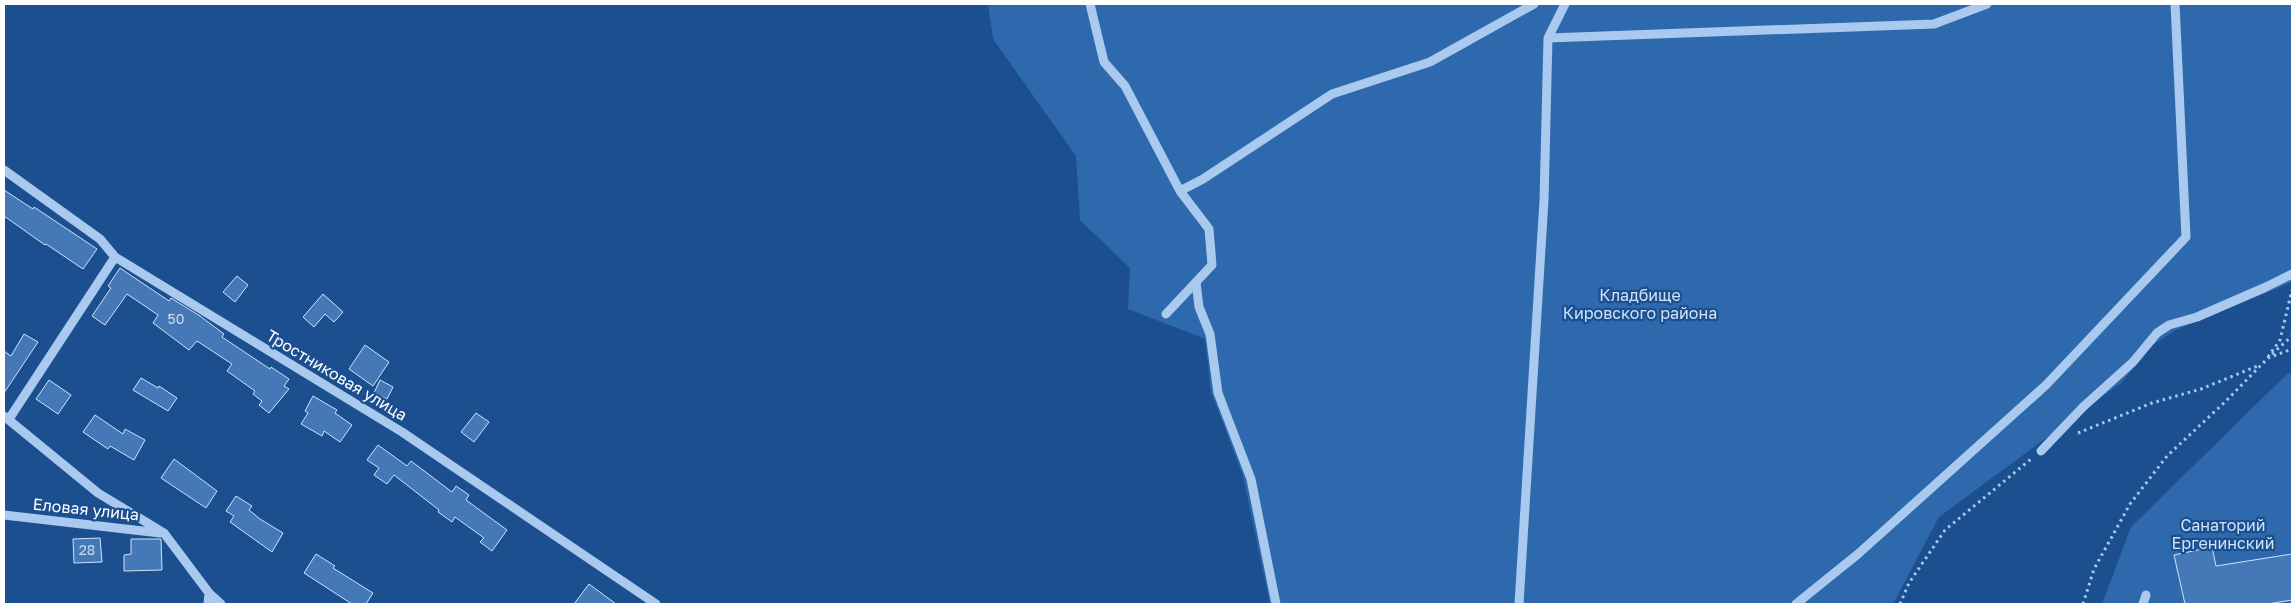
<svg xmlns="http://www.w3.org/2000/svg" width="2296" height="608" font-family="'Golos Text',sans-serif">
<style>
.green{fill:#2e69ad}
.building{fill:#4478b7;stroke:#cfe3fa}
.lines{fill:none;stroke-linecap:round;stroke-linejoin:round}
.path{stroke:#a9c9ee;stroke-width:3;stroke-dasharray:2.5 4;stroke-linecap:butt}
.minor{stroke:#a9c9ee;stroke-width:9}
.labels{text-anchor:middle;stroke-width:4.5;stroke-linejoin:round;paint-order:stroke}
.number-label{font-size:14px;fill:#d0dded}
.park-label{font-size:16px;fill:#cfe3fa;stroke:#1b4f8f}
.street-label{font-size:16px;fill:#fff;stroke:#1b4f8f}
</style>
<rect width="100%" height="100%" fill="#1b4f8f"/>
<path class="green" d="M988,4H2292V282L2176,330L2151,346L2121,383L1939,517L1893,604H1270L1243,476L1211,392L1205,339L1128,309L1130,268L1080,220L1076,156L993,39Z
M2292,373V604H2102L2131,527L2287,374Z"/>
<path class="building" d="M4,190L33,209L34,207L97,249L83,269L46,244L45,245L4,216Z
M120,268L169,301L171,298L200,316L224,334L222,337L270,369L271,367L289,379L284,386L289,389L269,413L259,405L262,401L253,394L255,391L227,371L232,364L197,341L189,350L153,323L158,315L127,294L105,325L92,316L111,288L108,286Z
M237,276L248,285L235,302L223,292Z
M323,294L343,312L334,322L325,314L314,327L303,317Z
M24,334L38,342L4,393V351L11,356Z
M365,345L389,362L373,386L349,369Z
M141,378L158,388L159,386L177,398L168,411L133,390Z
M49,380L71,395L58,414L36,399Z
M380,380L393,387L387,399L374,393Z
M313,396L337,410L335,413L352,425L340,442L324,431L322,436L301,424L308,413L305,411Z
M476,413L489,422L474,442L461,432Z
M95,415L123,434L125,429L145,440L134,460L110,446L108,449L83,432Z
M378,445L407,466L411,461L452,492L456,486L469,495L466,500L507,530L492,551L480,542L484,538L455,517L452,522L438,512L439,510L394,475L387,484L374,475L379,468L367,460Z
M174,459L217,491L206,508L161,478Z
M236,496L252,506L249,510L260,519L283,533L272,552L230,522L234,516L226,511Z
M100,538L102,562L74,563L73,539Z
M131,539H161L162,570L124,571V555L131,554Z
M2212,547L2216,566L2292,554V600L2267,604H2185L2174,555Z
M316,554L335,566L333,568L373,593L366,604H352L304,573Z
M589,584L616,604H574Z"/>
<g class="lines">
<path class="path" d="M2272,354L2292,336
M2268,357L2280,340L2292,290
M2078,433L2152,403L2201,389L2260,365
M1900,604L1909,583L1945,530L2031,459
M2083,604L2094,569L2130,504L2167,456L2226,401L2268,358L2292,349"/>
<path class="minor" d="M1090,4L1104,62L1125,86L1180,191
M1548,38L1934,24L1987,4
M4,170L100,239L115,257L402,432L656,604
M1196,282L1199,307L1210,334L1218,393L1251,479L1276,604
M1166,314L1212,265L1209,229L1180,191L1203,179L1332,94L1430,62L1534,4
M4,416L98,493L164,533L209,593L208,604
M9,419L115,257
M2041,451L2083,407L2133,362L2157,333L2169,325L2197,317L2266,287L2292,274
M4,515L160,533
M209,593L221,604
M1519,604L1544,200L1548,38L1565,4
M1796,604L1858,554L2046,385L2186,237L2175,4
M2143,604L2146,595"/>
</g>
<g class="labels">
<g class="number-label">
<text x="176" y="324">50</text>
<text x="87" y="555">28</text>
</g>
<g class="park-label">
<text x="1640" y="301">Кладбище<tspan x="1640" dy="18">Кировского района</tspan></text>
<text x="2223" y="531">Санаторий<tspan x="2223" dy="18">Ергенинский</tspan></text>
</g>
<g class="street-label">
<text transform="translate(337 375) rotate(31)" y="6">Тростниковая улица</text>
<text transform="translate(86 509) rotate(6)" y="6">Еловая улица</text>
</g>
</g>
<rect width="2296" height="608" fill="none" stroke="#ffffff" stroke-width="10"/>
</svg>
